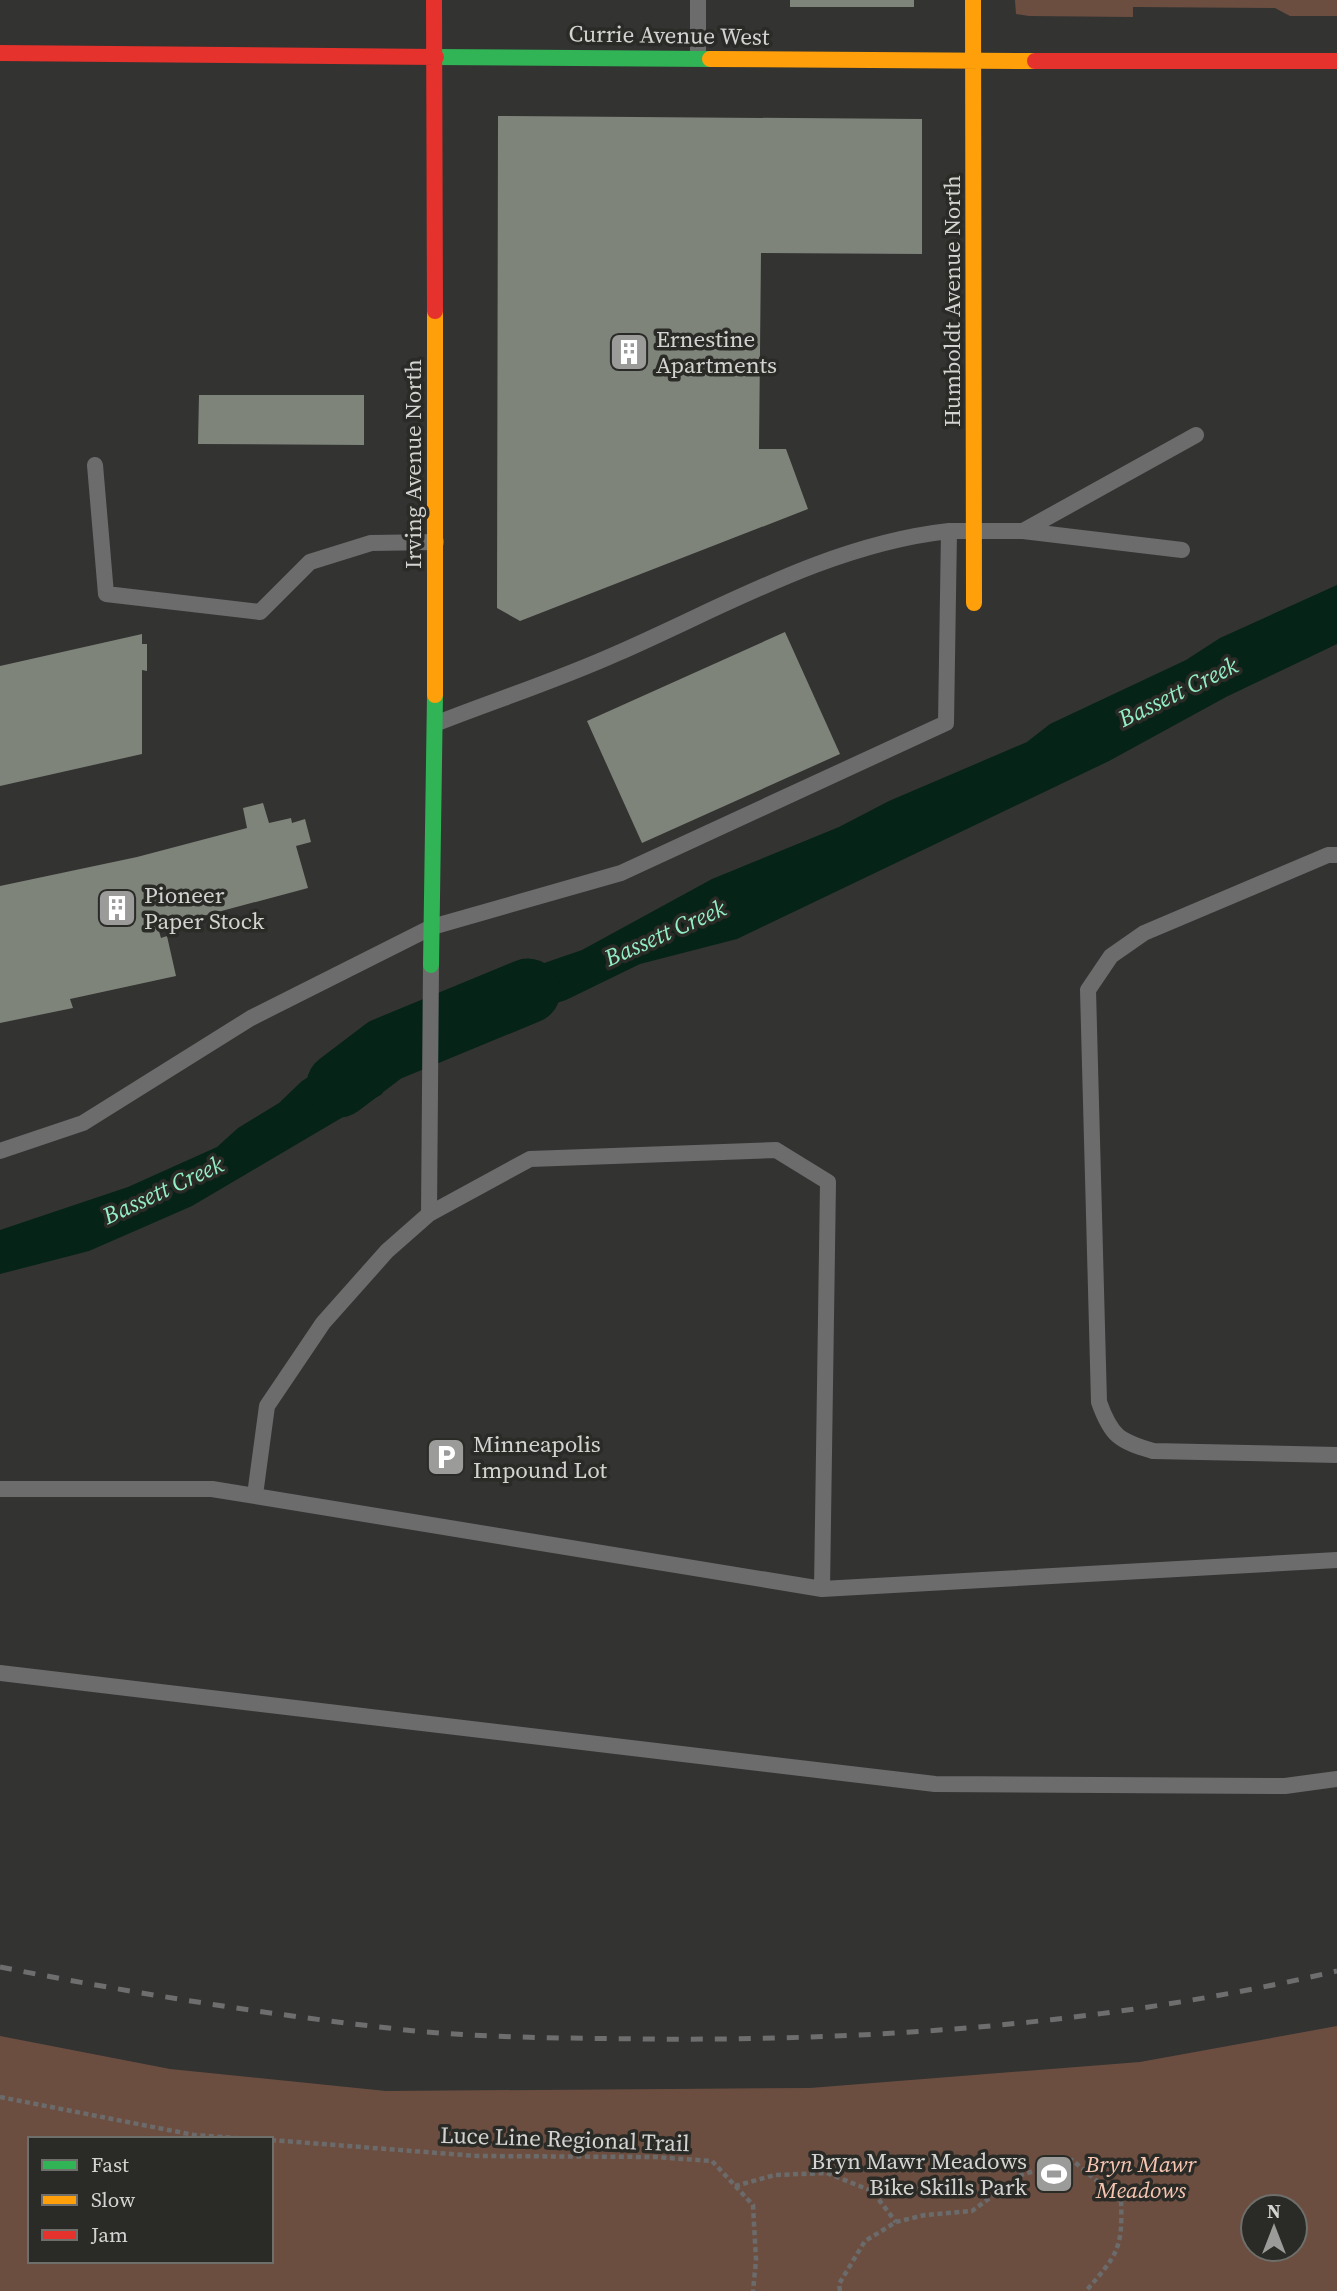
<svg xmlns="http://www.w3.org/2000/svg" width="1337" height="2291" font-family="'Source Serif 4',serif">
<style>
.green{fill:#6c4e41;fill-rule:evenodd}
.water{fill:#062318}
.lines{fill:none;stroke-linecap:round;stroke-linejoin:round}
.river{stroke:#062318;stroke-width:65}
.building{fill:#7e847a}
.path{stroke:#6b6b6b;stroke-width:4.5;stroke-dasharray:5 3.5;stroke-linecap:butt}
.lane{stroke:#6c6c6c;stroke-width:16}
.fast{stroke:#30b455;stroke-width:16}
.slow{stroke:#ff9f0a;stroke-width:16}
.jam{stroke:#e5322d;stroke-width:16}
.rail{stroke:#6e6e6e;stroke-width:5;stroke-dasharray:12 12;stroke-linecap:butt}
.labels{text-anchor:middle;stroke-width:7;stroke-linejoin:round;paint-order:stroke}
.street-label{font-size:23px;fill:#d3d3d1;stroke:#2a2a27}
.poi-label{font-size:23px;fill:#d3d3d1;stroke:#2a2a27;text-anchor:start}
.park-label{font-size:23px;font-style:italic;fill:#f6c5b0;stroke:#2a2a27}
.water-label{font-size:24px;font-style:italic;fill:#94efc4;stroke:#2a2a27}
</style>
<rect width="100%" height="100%" fill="#333332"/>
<path class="green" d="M1015,0H1337V16H1290L1275,8L1133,7V17L1029,16L1016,14Z
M1337,2026V2291H0V2036L170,2069L386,2091L810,2088L1140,2062ZM30,2139H271V2261H30ZM1295,2207V2249H1253V2207Z"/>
<path class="water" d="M1337,585V644L1226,697L1109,761L737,939L640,964L566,1000L446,1038L447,1002L498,979L582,950L712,879L839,827L889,801L1027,742L1050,724L1186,660L1220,638Z
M413,1020V1061L404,1070L387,1077L382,1094L192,1206L89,1251L0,1274V1230L128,1187L217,1147L238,1128L279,1103L302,1081L356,1047Z"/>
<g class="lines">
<path class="river" d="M339,1085L385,1050L528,991"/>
</g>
<path class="building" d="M790,0H914V7H790Z
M498,116L922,119V254L761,253L759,449H786L808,509L520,621L497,608Z
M199,395H364V445L198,444Z
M785,632L840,754L642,843L587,721Z
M142,634V644H147V671L142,670V754L0,786V666Z
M263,803L269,823L291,818L292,823L305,819L311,842L296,846L308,888L158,928L161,938L167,936L176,976L70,999L73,1008L0,1023V886L137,857L247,828L243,808Z"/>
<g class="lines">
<path class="path" d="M0,2097L194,2135L249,2139
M271,2140L477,2156L655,2157L712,2161L753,2205L756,2260L753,2291
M735,2186L775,2175L827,2173L872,2191L896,2222
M840,2291L839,2284L865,2241L896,2222L925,2215L972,2211L1021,2175L1072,2160L1121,2201C1123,2249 1117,2255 1086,2291"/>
<path class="lane" d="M698,58V0
M95,465L106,594L260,612L310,562L371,543L436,542
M1023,531L1196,435
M435,724C496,700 558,680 618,653C725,606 831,544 949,531
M1337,855H1328L1144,933L1111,956L1088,990L1099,1402C1111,1436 1119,1441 1153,1451L1337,1455
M0,1151L83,1123L251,1018L432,927L621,873L946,723L949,531H1023L1182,550
M429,1214L431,965
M0,1489H212L822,1589L1337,1560
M255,1495L267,1406L323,1323L387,1251L429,1214L530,1159L776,1150L828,1182L822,1589
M0,1673L935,1784L1285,1786L1337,1779"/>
<path class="fast" d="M436,57L710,59
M431,965L435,695"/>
<path class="slow" d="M973,0L974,603
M710,59L1035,61
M435,311V695"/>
<path class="jam" d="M434,0L435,311
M0,53L436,57
M1035,61H1337"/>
<path class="rail" d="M0,1967C137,1994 276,2016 415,2031C491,2038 568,2038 645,2039C878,2041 1110,2024 1337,1971"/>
</g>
<defs>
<g id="building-square" transform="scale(2.0125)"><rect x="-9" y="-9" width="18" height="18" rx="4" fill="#9b9b99" stroke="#2a2a27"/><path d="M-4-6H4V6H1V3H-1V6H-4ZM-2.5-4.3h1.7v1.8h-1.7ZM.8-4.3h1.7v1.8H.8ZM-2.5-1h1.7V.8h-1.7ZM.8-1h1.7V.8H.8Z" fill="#fff"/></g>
<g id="parking-square" transform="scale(2.0125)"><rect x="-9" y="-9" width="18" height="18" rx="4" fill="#9b9b99" stroke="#2a2a27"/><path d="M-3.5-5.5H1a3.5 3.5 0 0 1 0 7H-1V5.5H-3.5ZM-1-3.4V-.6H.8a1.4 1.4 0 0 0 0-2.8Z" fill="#fff"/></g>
<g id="stadium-square" transform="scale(2.0125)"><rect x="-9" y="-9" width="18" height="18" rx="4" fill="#9b9b99" stroke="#2a2a27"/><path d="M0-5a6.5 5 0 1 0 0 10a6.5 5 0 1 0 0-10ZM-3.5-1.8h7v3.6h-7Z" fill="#fff"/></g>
</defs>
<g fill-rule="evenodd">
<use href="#building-square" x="629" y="352"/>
<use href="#building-square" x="117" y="908"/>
<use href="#parking-square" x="446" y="1457"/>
<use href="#stadium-square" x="1054" y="2174"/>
</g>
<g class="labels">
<g class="street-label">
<text transform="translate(669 35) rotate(1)" y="8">Currie Avenue West</text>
<text transform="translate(952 301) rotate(-90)" y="8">Humboldt Avenue North</text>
<text transform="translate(413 464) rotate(-90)" y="8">Irving Avenue North</text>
<text transform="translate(565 2139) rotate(2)" y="8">Luce Line Regional Trail</text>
</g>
<g class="poi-label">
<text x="656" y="347">Ernestine<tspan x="656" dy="26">Apartments</tspan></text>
<text x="144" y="903">Pioneer<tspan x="144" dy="26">Paper Stock</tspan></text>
<text x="473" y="1452">Minneapolis<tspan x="473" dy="26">Impound Lot</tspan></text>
<text x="1027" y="2169" text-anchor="end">Bryn Mawr Meadows<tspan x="1027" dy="26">Bike Skills Park</tspan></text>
</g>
<g class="park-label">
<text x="1141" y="2172">Bryn Mawr<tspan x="1141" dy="26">Meadows</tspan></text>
</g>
<g class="water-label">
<text transform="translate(1178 692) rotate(-26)" y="8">Bassett Creek</text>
<text transform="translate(665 933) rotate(-24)" y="8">Bassett Creek</text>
<text transform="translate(163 1190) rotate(-25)" y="8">Bassett Creek</text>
</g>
</g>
<rect x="28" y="2137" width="245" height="126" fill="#2a2a27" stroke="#6e6e6b" stroke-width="2"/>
<rect x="42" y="2160" width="35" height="10" fill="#30b455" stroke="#6e6e6b" stroke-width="2"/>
<text x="91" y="2172" font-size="21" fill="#d3d3d1">Fast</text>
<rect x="42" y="2195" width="35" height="10" fill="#ff9f0a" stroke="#6e6e6b" stroke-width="2"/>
<text x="91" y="2207" font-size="21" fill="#d3d3d1">Slow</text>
<rect x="42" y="2230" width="35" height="10" fill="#e5322d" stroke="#6e6e6b" stroke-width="2"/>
<text x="91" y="2242" font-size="21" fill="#d3d3d1">Jam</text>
<g transform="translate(1274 2228)"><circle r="33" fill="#2a2a27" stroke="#6e6e6b" stroke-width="2"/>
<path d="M0-5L12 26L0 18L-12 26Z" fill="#9b9b99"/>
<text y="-10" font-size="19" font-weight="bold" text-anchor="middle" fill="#d3d3d1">N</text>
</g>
</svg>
